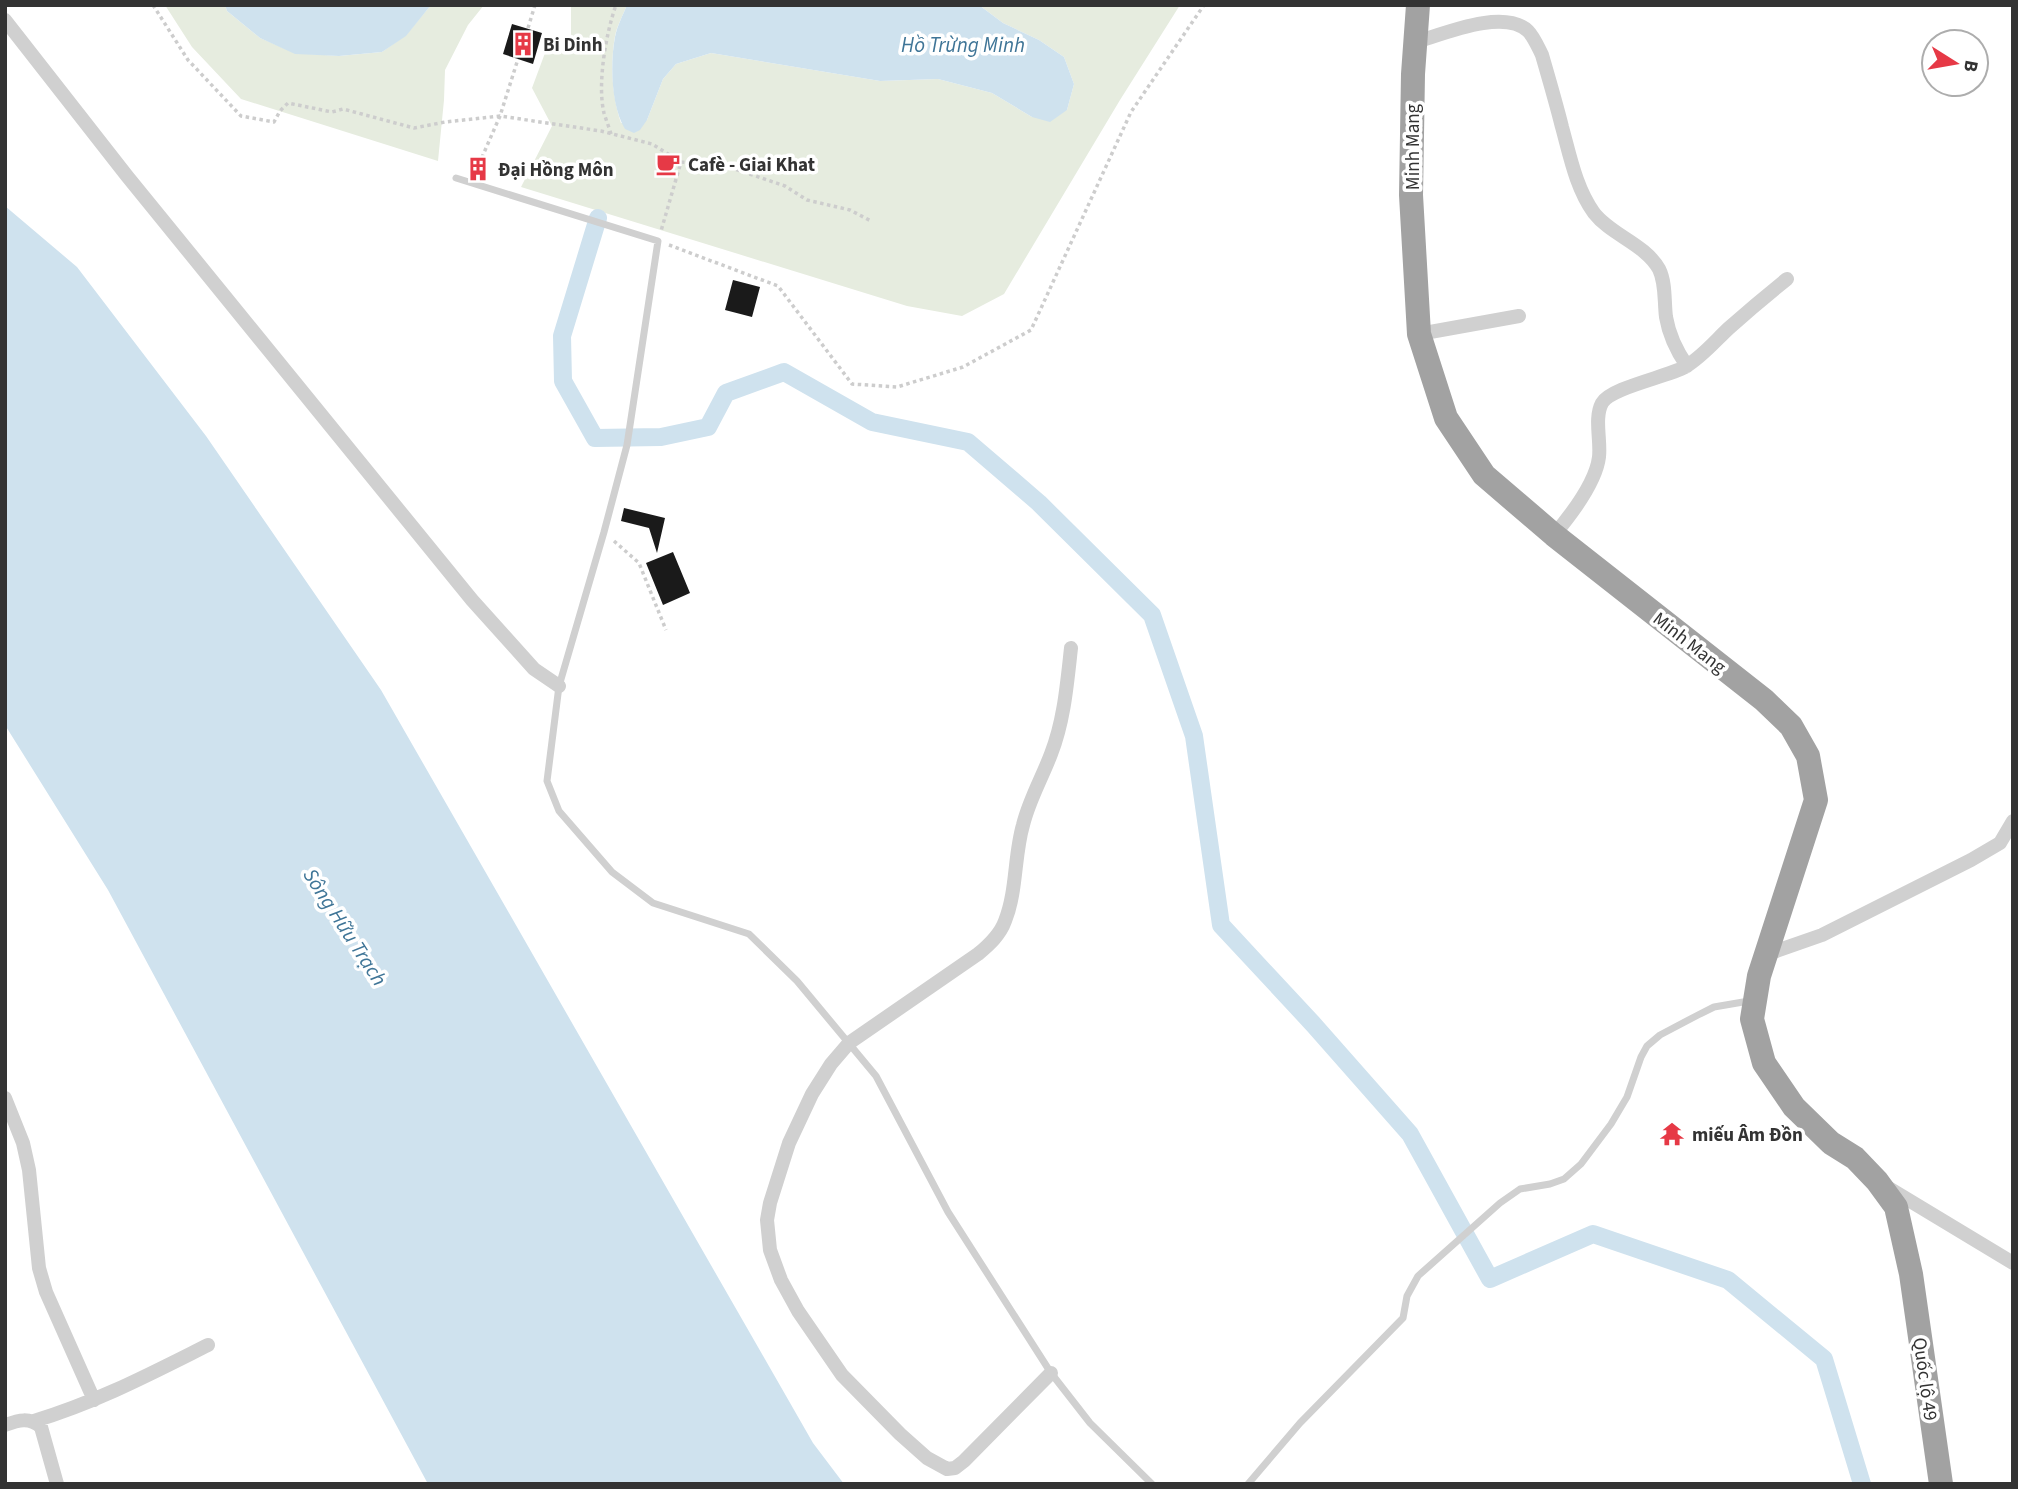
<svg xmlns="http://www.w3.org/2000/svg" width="2018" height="1489" font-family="'Source Sans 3',sans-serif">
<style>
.green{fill:#e6ecdf}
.water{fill:#cfe2ee}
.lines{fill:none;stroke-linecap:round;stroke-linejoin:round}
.canal{stroke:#cfe2ee;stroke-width:18}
.building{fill:#1a1a1a}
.path{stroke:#cdcdcd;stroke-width:3.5;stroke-dasharray:3.5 3.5;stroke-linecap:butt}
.service{stroke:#d0d0d0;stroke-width:7}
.minor{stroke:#d0d0d0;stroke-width:14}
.trunk{stroke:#a2a2a2;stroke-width:24}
.labels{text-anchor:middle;stroke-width:7;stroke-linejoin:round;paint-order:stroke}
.poi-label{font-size:19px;font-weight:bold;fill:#333;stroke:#fff;text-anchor:start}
.street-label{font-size:19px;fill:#333;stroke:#fff}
.water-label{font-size:21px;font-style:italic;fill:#3f7597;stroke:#fff}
</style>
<rect width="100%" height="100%" fill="#fff"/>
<path class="green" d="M165,5H225L227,11L260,38L295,53L339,56L382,52L406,35L431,5H484L468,25L445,70L444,100L438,161L241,99L192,47Z
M571,5H627C623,15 617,26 615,36C610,64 612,97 621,123L647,120L663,79L676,64L711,53L880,81L938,79L992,93L1032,117L1067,110L1074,84L1064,57L1039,40L1003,23L979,5H1180L1120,100L1004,294L962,316L907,306L521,187L552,126L532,88L545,53L571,39Z"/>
<path class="water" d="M225,5H431L406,36L382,52L339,56L295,54L260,38L227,11Z
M627,5H979L1003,23L1039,40L1064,57L1074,84L1067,110L1050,122L1032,117L992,93L938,79L880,81L711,53L676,64L663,79L647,120L640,130L634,133L625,129C611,107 610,63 615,37C617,26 623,15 627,5Z
M5,206L77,267L206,436L381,690L813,1443L844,1484H428L108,890L5,725Z"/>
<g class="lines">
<path class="canal" d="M598,218L562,336L563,381L595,438L661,437L708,427L726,393L784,372L872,422L968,442L1039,503L1152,615L1194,736L1221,925L1313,1024L1410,1134L1490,1279L1593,1234L1728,1280L1824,1359L1862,1484"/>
</g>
<path class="building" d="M512,24L542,33L533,64L503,54Z
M733,280L760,287L752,317L725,310Z
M624,508L665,518L657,553L649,528L621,521Z
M673,552L690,593L663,605L646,563Z"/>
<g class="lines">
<path class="path" d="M153,5L188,60L241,116L274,122L280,111L288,103L332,112L343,109L414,128L445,122L500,116L601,131L652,144L681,162L661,231
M528,28L535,5
M611,134C609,127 606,120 604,113C597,84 606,33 616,5
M681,162L726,166L785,186L807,200L850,210L871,221
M479,164L500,116L518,59
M669,245L778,286L852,384L897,387L963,367L1031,330L1131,112L1204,5
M614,541L639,563L666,630"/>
<path class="service" d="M456,178L658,241L627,445L604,532L559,686L547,781L559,811L612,872L653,903L749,934L797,981L876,1076L948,1212L1051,1373L1090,1423L1152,1484
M1248,1484L1300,1423L1403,1318L1407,1296L1418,1276L1500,1203L1520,1189L1550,1184L1564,1179L1581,1164L1611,1124L1627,1097L1641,1057L1647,1046L1660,1035L1698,1015L1714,1007L1749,1001"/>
<path class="minor" d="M5,20L127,176L472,600L534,669L559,686
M1416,42C1443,34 1504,8 1528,31C1534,37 1538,47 1542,55C1549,79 1556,103 1562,127C1570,156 1576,188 1594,213C1611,235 1645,244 1659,269C1666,283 1664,301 1666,317C1669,335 1676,350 1687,366
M1419,334L1519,316
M1554,535C1570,516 1596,482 1599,457C1601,440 1594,418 1602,403C1610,388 1666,377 1685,367C1702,357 1715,341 1729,328C1748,311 1767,295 1787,279
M1765,955L1822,935L1971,860L2000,843L2013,821
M5,1098L23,1143L29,1170L39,1268L46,1292L94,1400
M1887,1187L2013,1263
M1051,1373L964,1461L955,1468L947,1469L927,1458L900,1434L842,1375L798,1311L781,1280L770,1250L767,1220L770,1203L789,1143L812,1094L831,1064L849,1043L978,954C989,945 1000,935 1005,921C1017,891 1014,856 1023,825C1029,800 1042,778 1051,754C1064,721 1067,684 1071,648
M34,1421C97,1402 150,1374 208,1345
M5,1425C19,1420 29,1417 41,1427L57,1484"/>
<path class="trunk" d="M1418,5L1413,74L1411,195L1419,334L1446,418L1484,475L1554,535L1764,700L1791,726L1808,756L1816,800L1759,976L1752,1019L1764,1063L1794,1107L1831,1143L1855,1158L1877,1181L1896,1207L1911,1274L1941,1484"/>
</g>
<defs>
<g id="building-bare" transform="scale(1.89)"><path d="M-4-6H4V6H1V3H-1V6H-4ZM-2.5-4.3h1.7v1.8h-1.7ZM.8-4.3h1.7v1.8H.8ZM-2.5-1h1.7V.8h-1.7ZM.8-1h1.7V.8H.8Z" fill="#e63946" stroke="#fff" stroke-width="2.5" paint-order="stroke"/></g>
<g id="cafe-bare" transform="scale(1.89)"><path d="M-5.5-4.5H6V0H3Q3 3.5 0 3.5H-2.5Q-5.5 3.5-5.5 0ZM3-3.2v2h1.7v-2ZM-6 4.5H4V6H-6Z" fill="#e63946" stroke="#fff" stroke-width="2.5" paint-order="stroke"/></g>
<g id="temple-bare" transform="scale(1.89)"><path d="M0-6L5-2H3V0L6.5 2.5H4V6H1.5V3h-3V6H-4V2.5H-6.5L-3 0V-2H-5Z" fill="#e63946" stroke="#fff" stroke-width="2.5" paint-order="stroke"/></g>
</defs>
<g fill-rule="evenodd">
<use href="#building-bare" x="523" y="44"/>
<use href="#cafe-bare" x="668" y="164"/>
<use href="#building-bare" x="478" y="169"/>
<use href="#temple-bare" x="1672" y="1134"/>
</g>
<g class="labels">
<g class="poi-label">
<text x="543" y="51">Bi Dinh</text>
<text x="688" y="171">Cafè - Giai Khat</text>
<text x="498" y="176">Đại Hồng Môn</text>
<text x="1692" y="1141">miếu Âm Đồn</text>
</g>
<g class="street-label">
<text transform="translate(1412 147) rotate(-90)" y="7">Minh Mang</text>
<text transform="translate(1690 642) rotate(38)" y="7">Minh Mang</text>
<text transform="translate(1926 1379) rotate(82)" y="7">Quốc lộ 49</text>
</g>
<g class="water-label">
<text x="963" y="52">Hồ Trừng Minh</text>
<text transform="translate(345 927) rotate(57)" y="7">Sông Hữu Trạch</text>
</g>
</g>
<rect width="2018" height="1489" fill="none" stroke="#333333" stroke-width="14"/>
<g transform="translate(1955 63) rotate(101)"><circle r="33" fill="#ffffff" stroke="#adadad" stroke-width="2"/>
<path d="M0-5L12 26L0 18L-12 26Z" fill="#e63946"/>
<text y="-10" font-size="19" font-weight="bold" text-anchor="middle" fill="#333333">B</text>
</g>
</svg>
